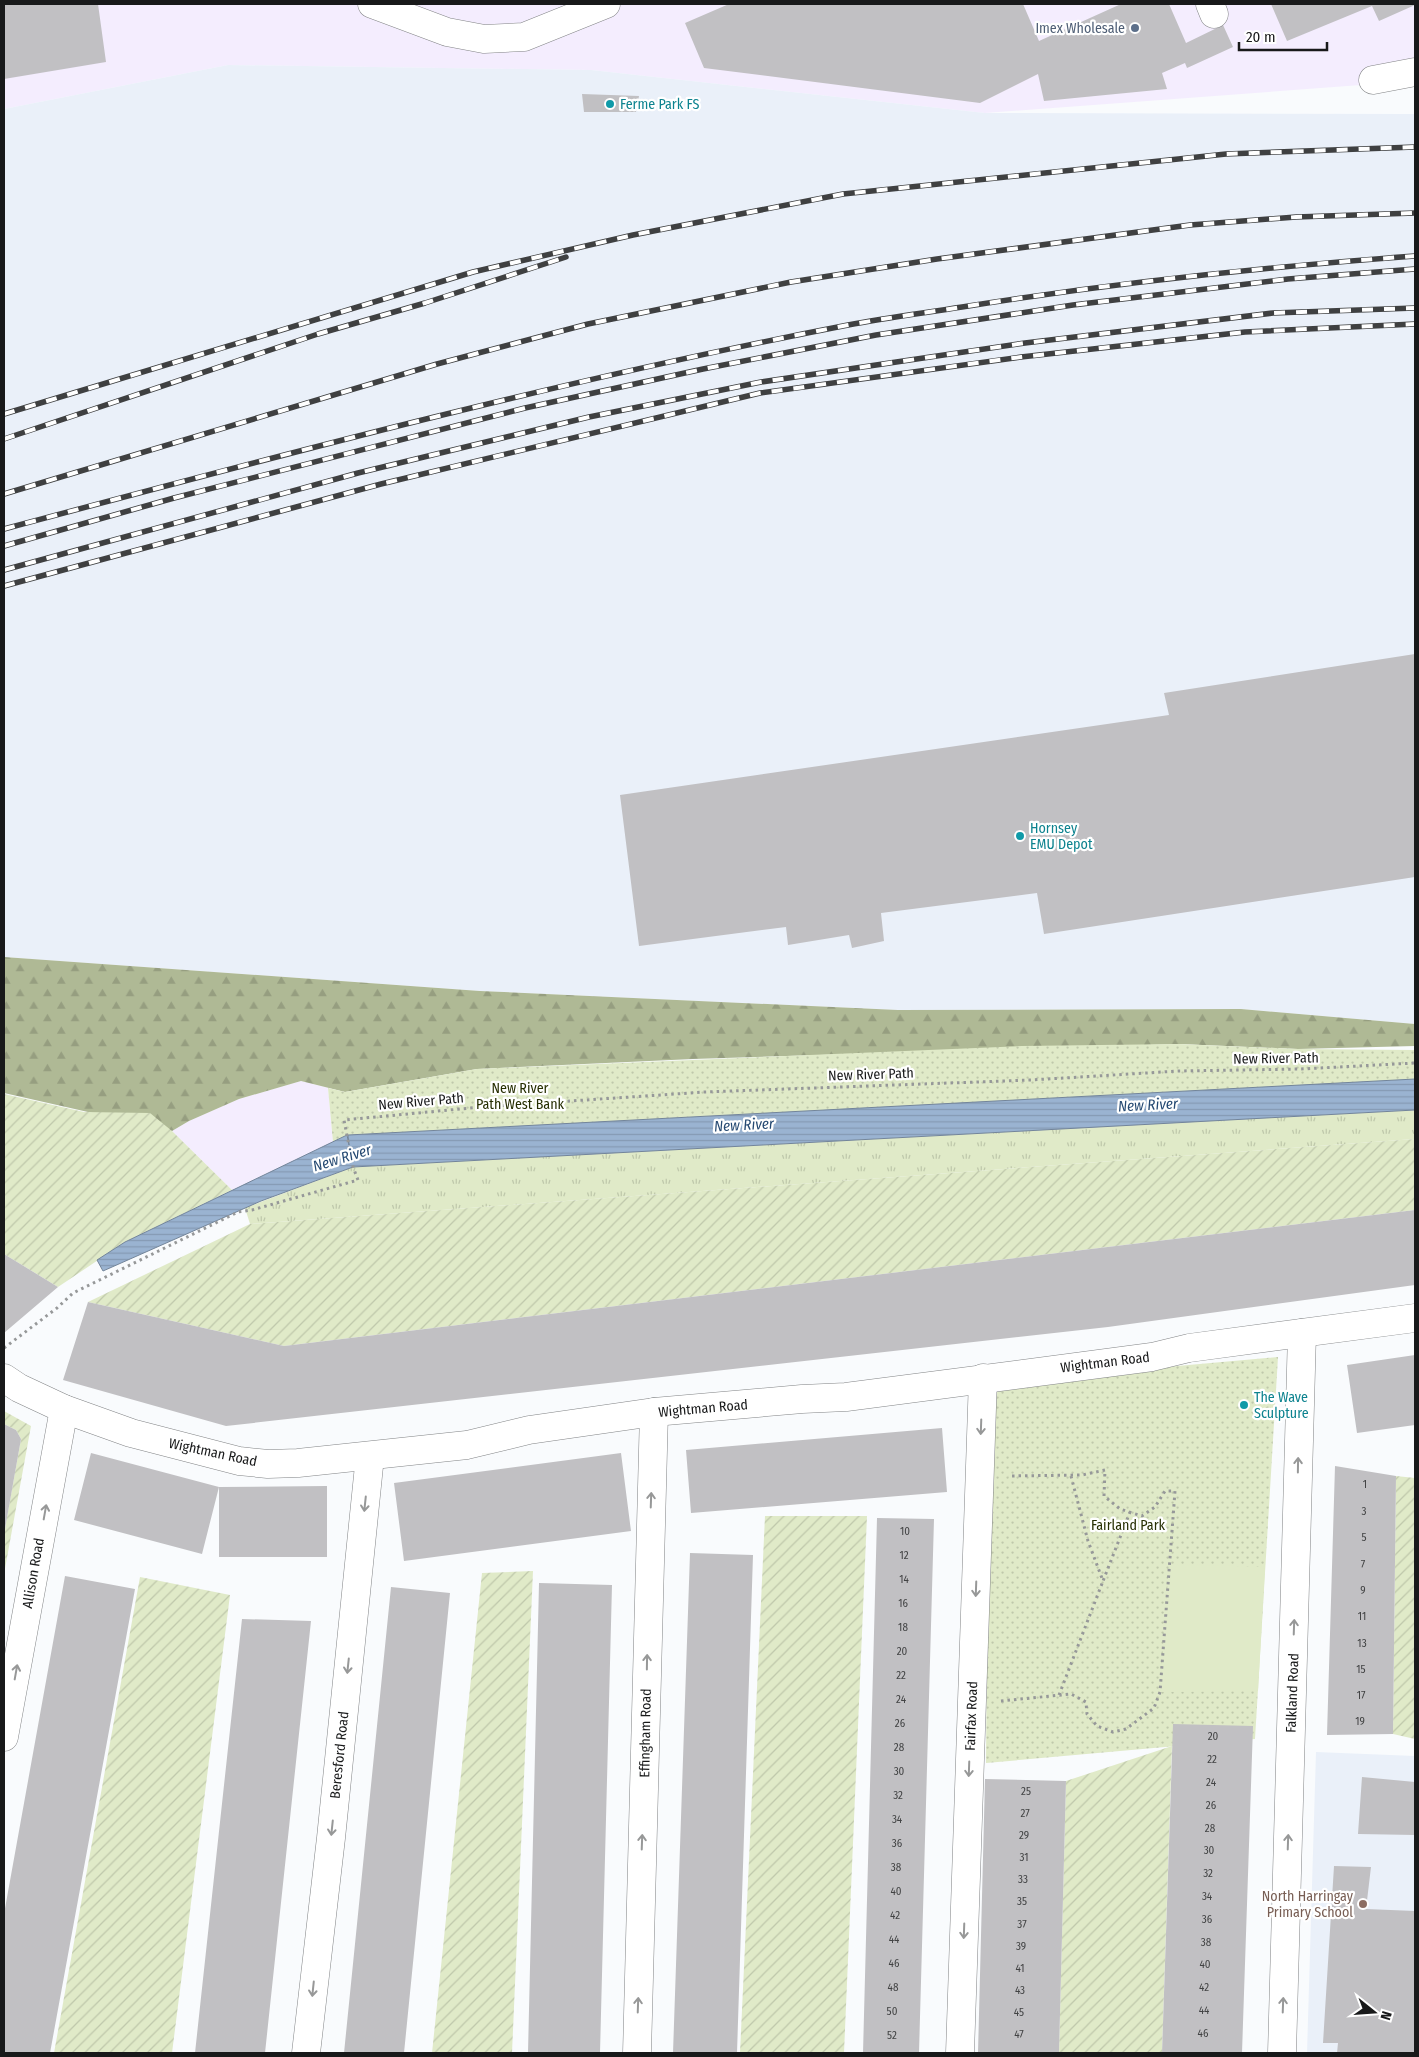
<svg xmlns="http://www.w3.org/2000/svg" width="1419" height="2057" font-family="'Fira Sans Condensed',sans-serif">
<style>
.industrial{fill:#f4edfe}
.built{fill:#eaf0f9}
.grass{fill:url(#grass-tufts)}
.forest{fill:url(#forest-firs)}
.park{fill:url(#park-dots)}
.garden{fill:url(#garden-furrows)}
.pitch{fill:#e0eac8}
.water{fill:url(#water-rules);stroke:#73859a}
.building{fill:#c1c0c3}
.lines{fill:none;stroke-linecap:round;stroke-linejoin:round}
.minor-casing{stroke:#828486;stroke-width:29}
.major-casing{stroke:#828486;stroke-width:29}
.path{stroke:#969899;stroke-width:3;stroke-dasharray:2.5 4;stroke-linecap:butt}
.minor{stroke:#fff;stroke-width:28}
.major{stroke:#fff;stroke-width:28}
.rail-casing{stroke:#3f4041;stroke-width:5.5}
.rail{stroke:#fff;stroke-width:4;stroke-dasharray:11;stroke-linecap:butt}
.oneway{stroke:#979898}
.service-dot{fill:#5c6f8a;stroke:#fff;stroke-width:2}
.culture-dot{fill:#0f9aa8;stroke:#fff;stroke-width:2}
.education-dot{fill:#8d6e63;stroke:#fff;stroke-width:2}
.labels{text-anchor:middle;stroke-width:4.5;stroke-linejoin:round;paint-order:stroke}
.number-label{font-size:11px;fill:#424344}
.service-label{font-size:14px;fill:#4e5e75;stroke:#fff;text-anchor:end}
.culture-label{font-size:14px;fill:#0d838f;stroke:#fff;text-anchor:start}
.street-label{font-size:14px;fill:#18191a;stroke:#fff}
.park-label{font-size:14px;fill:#262e02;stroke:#fff}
.education-label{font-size:14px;fill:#785e54;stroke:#fff;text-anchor:end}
.water-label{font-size:15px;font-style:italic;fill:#254972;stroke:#fff}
</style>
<defs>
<pattern id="grass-tufts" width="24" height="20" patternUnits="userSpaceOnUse" patternTransform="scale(1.25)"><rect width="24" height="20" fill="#e0eac8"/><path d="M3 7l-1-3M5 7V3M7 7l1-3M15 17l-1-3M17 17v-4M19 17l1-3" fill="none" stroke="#bfc8ab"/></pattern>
<pattern id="forest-firs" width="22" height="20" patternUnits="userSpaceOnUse" patternTransform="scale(1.25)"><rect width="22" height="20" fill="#afb995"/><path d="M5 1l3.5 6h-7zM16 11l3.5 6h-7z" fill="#969e80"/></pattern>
<pattern id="park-dots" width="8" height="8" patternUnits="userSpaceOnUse" patternTransform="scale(1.25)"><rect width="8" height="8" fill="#e0eac8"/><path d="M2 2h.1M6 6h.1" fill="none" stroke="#bfc8ab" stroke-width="1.8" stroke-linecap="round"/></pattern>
<pattern id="garden-furrows" width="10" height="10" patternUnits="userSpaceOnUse" patternTransform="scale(1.25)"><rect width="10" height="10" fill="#e0eac8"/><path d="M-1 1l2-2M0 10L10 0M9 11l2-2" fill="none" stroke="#bfc8ab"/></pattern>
<pattern id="water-rules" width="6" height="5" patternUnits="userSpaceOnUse" patternTransform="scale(1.25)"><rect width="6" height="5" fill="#9ab3d1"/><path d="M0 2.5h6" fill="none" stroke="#8499b3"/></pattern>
</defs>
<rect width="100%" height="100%" fill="#f9fbfd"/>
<path class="industrial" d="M4,4H1415V81L985,113L591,70L228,65L4,109Z
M301,1081L328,1088L333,1142L232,1190L172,1131L189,1121L239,1099Z"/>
<path class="built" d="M228,65L591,70L985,113L1415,114V1024L1241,1009L898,1010L480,991L4,957V109Z
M1316,1752L1415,1756V2053H1307Z"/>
<path class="grass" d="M1415,1110V1139L250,1224L245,1208L353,1167Z"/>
<path class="forest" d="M4,957L480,991L898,1010L1241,1009L1415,1024V1046L1298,1049L1179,1044L693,1059L477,1069L345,1092L301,1081L239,1099L189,1121L172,1131L4,1093Z"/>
<path class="park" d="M1179,1044L1298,1049L1415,1050V1079L347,1135L333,1142L328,1088L345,1092L477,1069L1022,1046Z
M1278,1357L1255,1739L986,1763L989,1383Z"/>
<path class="garden" d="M4,1094L84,1112L150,1113L172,1131L232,1190L125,1242L58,1287L4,1254Z
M1415,1139V1210L284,1346L88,1302L250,1224Z
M4,1411L31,1426L4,1574V1534L21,1439L16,1430L4,1424Z
M1396,1476L1415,1478V1739L1393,1734Z
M765,1516H867L844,2053H740Z
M533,1571L512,2053H432L482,1573Z
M140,1577L230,1595L172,2053H54Z
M1172,1746L1162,2053H1059L1066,1781Z"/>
<path class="pitch" d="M1169,1564L1265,1567L1258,1691L1160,1692Z"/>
<path class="water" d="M1415,1079V1110L353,1167L261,1201L103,1271L97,1260L125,1242L347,1135L349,1145L348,1135Z"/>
<path class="building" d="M4,4H98L106,62L4,79Z
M729,4H1023L1039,41L1121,4H1169L1186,43L1223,25L1233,47L1187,68L1185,63L1162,73L1167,89L1044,101L1038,74L980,103L704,68L685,23Z
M1271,4H1415V5L1379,21L1372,6L1287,41Z
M582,94L639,96L636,112H584Z
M1415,654V877L1044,934L1037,893L881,913L884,941L852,948L849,935L788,945L786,927L639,946L620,795L1169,715L1164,693Z
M1415,1210V1285L1108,1327L226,1426L63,1380L88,1302L284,1346Z
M4,1254L58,1287L4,1333Z
M1415,1355V1425L1357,1433L1347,1365Z
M4,1424L16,1430L21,1439L5,1529Z
M942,1428L947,1492L691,1513L686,1450Z
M91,1453L219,1487L327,1486V1557H219V1487L202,1554L74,1520Z
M621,1453L631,1531L404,1561L394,1483Z
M1335,1466L1396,1476L1393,1734L1327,1735Z
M877,1518L934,1519L919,2053H863Z
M690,1553L753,1555L737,2053H673Z
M65,1576L135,1589L50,2053H4V1914Z
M539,1583L612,1585L600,2053H528Z
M391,1587L450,1593L404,2053H344Z
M242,1619L311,1621L265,2053H195Z
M1173,1724L1253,1726L1242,2053H1162Z
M1362,1777L1415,1782V1835L1358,1834Z
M985,1779L1066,1781L1059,2053H978Z
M1334,1866L1371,1867L1366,1909L1415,1911V2053H1337L1338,2043H1323Z"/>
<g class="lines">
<g class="minor-casing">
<path id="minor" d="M372,4L447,32L484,39L524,37L606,4
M1210,4L1214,14
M1373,80L1415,72
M4,1737L64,1409
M306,2053L331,1838L370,1456
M637,2053L654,1412
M960,2053L983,1378
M1282,2053L1302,1333"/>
</g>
<g class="major-casing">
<path id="major" d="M4,1378L19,1388L64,1409L131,1433L239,1461L268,1464L298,1463L467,1445L529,1430L654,1412L802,1399L846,1397L1152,1357L1189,1348L1415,1318"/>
</g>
<path class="path" d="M4,1348L57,1308L73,1293L238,1212L252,1210L358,1180L353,1167L344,1120L481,1107L705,1092L1031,1080L1179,1071L1301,1069L1415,1063
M1071,1476L1088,1541L1103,1581L1130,1512
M1059,1695L1103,1581
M1001,1701L1071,1694L1086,1702L1087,1714L1097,1726L1113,1732L1126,1729L1154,1708L1160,1692L1175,1491H1165L1155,1507L1142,1516L1120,1509L1104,1496L1105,1470L1082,1475L1008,1476"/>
<use href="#minor" class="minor"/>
<use href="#major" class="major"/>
<g class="rail-casing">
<path id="rail" d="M4,414L473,272L633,235L843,194L1226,154L1415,147
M4,439L318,334L425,303L566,257
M4,494L437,364L588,324L791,282L937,259L1190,225L1296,217L1415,213
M4,529C284,454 563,380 848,325C886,318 924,313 962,307C1113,283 1263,267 1415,256
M4,546L174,498L525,408L703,369L876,335L1073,305L1288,279L1415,269
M4,570L358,473L589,417L761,382L1025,343L1273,313L1415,308
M4,586L381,484L760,393L1021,357L1245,332L1415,324"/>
</g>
<use href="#rail" class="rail"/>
</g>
<defs><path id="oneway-shaft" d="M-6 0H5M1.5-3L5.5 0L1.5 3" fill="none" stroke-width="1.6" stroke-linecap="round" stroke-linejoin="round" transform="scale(1.25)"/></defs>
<g class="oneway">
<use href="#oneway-shaft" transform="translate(981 1427) rotate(92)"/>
<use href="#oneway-shaft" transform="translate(1298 1465) rotate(-89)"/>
<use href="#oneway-shaft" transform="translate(651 1500) rotate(-88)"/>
<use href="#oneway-shaft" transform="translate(365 1504) rotate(96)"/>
<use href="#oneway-shaft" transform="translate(45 1512) rotate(-80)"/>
<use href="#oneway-shaft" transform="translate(976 1589) rotate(92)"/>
<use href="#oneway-shaft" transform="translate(1294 1627) rotate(-88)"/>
<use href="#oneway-shaft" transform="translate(647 1662) rotate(-89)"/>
<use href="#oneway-shaft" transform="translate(348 1666) rotate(96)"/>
<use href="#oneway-shaft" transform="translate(16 1672) rotate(-80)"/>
<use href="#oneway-shaft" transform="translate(969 1769) rotate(92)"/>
<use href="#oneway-shaft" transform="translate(332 1828) rotate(96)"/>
<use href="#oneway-shaft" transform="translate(642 1842) rotate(-88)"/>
<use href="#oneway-shaft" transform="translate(1288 1842) rotate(-88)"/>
<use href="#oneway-shaft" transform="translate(964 1931) rotate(92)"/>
<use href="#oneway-shaft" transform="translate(313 1989) rotate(96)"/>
<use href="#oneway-shaft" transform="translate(638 2005) rotate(-88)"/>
<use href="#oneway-shaft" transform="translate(1283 2005) rotate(-88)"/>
</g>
<circle class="service-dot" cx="1135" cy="28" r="5"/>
<g class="culture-dot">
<circle cx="610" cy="104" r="5"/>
<circle cx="1020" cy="836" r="5"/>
<circle cx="1244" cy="1405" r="5"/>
</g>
<circle class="education-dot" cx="1363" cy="1904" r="5"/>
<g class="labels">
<g class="number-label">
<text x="1365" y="1488">1</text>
<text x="1364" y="1515">3</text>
<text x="905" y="1535">10</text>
<text x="1364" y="1541">5</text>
<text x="904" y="1559">12</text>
<text x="1363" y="1568">7</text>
<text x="904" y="1583">14</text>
<text x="1363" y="1594">9</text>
<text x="903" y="1607">16</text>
<text x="1362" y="1620">11</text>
<text x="903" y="1631">18</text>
<text x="1362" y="1647">13</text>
<text x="902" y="1655">20</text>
<text x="1361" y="1673">15</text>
<text x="901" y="1679">22</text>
<text x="1361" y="1699">17</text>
<text x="901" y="1703">24</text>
<text x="1360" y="1725">19</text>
<text x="900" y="1727">26</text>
<text x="1213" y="1740">20</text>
<text x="899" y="1751">28</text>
<text x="1212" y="1763">22</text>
<text x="899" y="1775">30</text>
<text x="1211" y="1786">24</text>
<text x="1026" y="1795">25</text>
<text x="898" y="1799">32</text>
<text x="1211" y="1809">26</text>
<text x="1025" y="1817">27</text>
<text x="897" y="1823">34</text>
<text x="1210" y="1832">28</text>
<text x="1024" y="1839">29</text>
<text x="897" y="1847">36</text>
<text x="1209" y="1854">30</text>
<text x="1024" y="1861">31</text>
<text x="896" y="1871">38</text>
<text x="1208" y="1877">32</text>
<text x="1023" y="1883">33</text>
<text x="896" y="1895">40</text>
<text x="1207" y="1900">34</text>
<text x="1022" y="1905">35</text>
<text x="895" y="1919">42</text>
<text x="1207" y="1923">36</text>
<text x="1022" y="1928">37</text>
<text x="894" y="1943">44</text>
<text x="1206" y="1946">38</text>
<text x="1021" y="1950">39</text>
<text x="894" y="1967">46</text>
<text x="1205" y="1968">40</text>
<text x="1020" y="1972">41</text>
<text x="893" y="1991">48</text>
<text x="1204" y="1991">42</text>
<text x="1020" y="1994">43</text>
<text x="1204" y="2014">44</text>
<text x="892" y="2015">50</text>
<text x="1019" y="2016">45</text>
<text x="1203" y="2037">46</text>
<text x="1019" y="2038">47</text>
<text x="892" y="2039">52</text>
</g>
<g class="service-label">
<text x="1125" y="33">Imex Wholesale</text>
</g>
<g class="culture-label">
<text x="620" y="109">Ferme Park FS</text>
<text x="1030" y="833">Hornsey<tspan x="1030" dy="16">EMU Depot</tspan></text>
<text x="1254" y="1402">The Wave<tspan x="1254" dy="16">Sculpture</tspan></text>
</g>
<g class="street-label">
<text transform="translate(1276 1058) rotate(-1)" y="5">New River Path</text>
<text transform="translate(871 1074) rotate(-2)" y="5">New River Path</text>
<text transform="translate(421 1101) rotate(-5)" y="5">New River Path</text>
<text transform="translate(1105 1362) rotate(-7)" y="5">Wightman Road</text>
<text transform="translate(703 1408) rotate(-5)" y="5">Wightman Road</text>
<text transform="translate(213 1452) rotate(12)" y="5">Wightman Road</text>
<text transform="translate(33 1573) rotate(-80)" y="5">Allison Road</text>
<text transform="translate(1292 1693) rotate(-88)" y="5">Falkland Road</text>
<text transform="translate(971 1716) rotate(-88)" y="5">Fairfax Road</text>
<text transform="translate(645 1733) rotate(-89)" y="5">Effingham Road</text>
<text transform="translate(339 1755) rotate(-84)" y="5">Beresford Road</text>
</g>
<g class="park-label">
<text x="520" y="1093">New River<tspan x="520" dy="16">Path West Bank</tspan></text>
<text x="1128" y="1530">Fairland Park</text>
</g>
<g class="education-label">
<text x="1353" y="1901">North Harringay<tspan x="1353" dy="16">Primary School</tspan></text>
</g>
<g class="water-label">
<text transform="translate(1148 1105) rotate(-3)" y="5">New River</text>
<text transform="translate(744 1125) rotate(-3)" y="5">New River</text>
<text transform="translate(342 1158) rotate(-17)" y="5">New River</text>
</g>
</g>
<rect width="1419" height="2057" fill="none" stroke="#18191a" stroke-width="10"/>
<g transform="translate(1374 2012) rotate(107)" stroke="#ffffff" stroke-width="4" paint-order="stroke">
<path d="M0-4L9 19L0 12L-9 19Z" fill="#18191a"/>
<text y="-8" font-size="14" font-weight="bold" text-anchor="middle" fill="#18191a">N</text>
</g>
<path d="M1239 42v8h88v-8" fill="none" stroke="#18191a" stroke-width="2.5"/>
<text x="1246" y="42" font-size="15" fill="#18191a" stroke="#ffffff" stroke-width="4" paint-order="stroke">20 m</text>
</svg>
